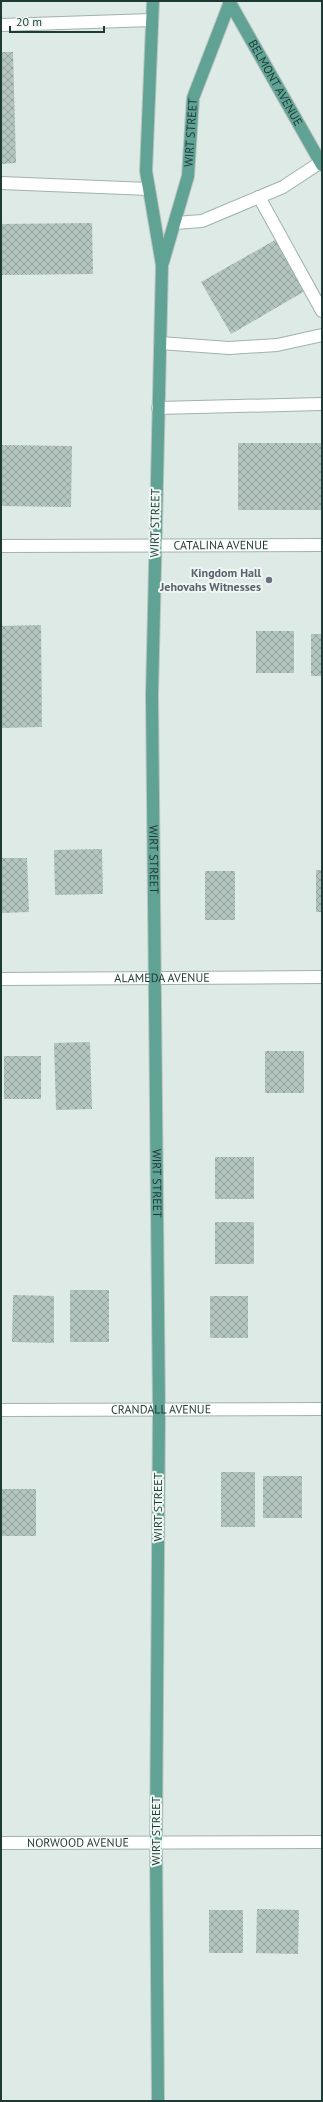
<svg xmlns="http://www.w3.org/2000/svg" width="323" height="2102" font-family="'PT Sans',sans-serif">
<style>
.building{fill:url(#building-cross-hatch)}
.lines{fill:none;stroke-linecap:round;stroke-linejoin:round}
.minor-casing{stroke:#a0b2ac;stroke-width:14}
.major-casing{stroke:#bcc4c2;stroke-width:14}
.minor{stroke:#fff;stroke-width:12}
.major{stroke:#60a294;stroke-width:12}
.worship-dot{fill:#6b7280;stroke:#eef7f3;stroke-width:1.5}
.labels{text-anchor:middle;stroke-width:4;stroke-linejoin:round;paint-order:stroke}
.street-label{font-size:12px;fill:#1e3a34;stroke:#eef7f3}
.worship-label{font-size:12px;font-weight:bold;fill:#5b616d;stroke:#eef7f3;text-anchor:end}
</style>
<defs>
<pattern id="building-cross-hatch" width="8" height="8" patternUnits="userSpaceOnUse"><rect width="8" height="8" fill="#b3c5be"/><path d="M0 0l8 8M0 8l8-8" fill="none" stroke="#91a19b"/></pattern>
</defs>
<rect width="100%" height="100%" fill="#ddeae5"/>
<path class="building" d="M1,52H13L16,163L1,164Z
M92,223L93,274L1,275V224Z
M275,240L305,291L231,334L201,282Z
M238,443H322V510H238Z
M1,445L72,446L71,507L1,506Z
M41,625L42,727L1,728V626Z
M256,631H294V673H256Z
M311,634H322V676H311Z
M102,849L103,894L55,895L54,850Z
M1,858H27L29,912L1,913Z
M316,870H322V912H316Z
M205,871H235V920H205Z
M90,1042L92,1109L56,1110L54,1043Z
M265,1051H304V1093H265Z
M4,1056H41V1099H4Z
M215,1157H254V1199H215Z
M215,1222H254V1264H215Z
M70,1290H109V1342H70Z
M13,1295L54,1296V1343L12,1342Z
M210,1296H248V1338H210Z
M221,1472H255V1527H221Z
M263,1476H302V1518H263Z
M1,1489H36V1536H1Z
M257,1909L299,1910L298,1954L256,1953Z
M209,1910H243V1953H209Z"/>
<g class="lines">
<g class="minor-casing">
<g id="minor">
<path d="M1,25L152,20"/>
<path d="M1,183L149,189"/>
<path d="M259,197L322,311"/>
<path d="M175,223L202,221L283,187L321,162"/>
<path d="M160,343L229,348L277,345L322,335"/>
<path d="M158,408L322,404"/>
<path id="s1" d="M1,546L322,545"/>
<path id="s2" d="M1,979L322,977"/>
<path id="s3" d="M1,1410L322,1409"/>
<path id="s4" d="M1,1843L322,1842"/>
</g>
</g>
<g class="major-casing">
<g id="major">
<path id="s5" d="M153,1L146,171L162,265L152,695L159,1411L156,1844L158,2101"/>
<path id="s6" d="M229,1L322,165"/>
<path id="s7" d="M163,262L188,176L193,98L230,2"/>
</g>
</g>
<use href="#minor" class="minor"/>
<use href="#major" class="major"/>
</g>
<circle class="worship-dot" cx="269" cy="580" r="4"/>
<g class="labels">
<g class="street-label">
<text dy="4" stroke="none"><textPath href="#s6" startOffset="94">BELMONT AVENUE</textPath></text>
<text dy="4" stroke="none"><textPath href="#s7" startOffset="133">WIRT STREET</textPath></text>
<text transform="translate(155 523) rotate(-89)" y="4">WIRT STREET</text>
<text dy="4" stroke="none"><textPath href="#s1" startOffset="220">CATALINA AVENUE</textPath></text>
<text dy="4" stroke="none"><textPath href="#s5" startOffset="860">WIRT STREET</textPath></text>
<text dy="4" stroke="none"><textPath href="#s2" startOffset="161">ALAMEDA AVENUE</textPath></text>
<text dy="4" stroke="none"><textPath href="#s5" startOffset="1184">WIRT STREET</textPath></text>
<text dy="4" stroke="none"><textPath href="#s3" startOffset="160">CRANDALL AVENUE</textPath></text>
<text transform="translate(158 1507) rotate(-90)" y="4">WIRT STREET</text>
<text transform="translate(156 1831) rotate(-90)" y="4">WIRT STREET</text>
<text dy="4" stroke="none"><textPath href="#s4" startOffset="77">NORWOOD AVENUE</textPath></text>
</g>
<g class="worship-label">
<text x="261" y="577">Kingdom Hall<tspan x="261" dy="14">Jehovahs Witnesses</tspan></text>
</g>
</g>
<rect width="323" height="2102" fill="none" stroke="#1e3a34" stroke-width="4"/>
<path d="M10 26v6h94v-6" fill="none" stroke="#1e3a34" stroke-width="2"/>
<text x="16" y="26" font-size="12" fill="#1e3a34" stroke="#eef7f3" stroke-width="3" paint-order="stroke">20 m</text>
</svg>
